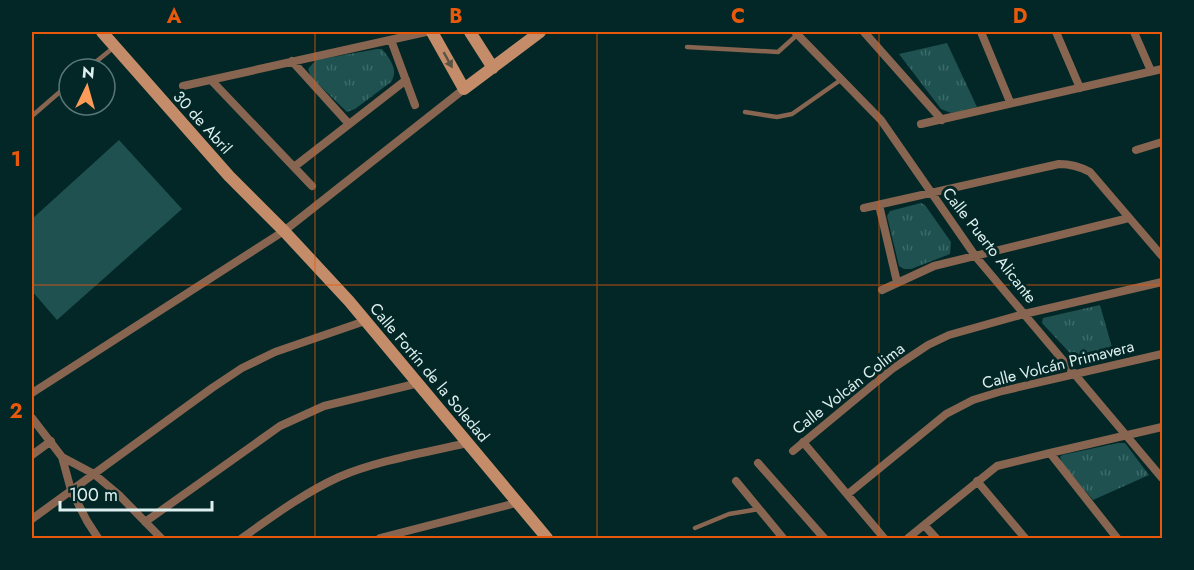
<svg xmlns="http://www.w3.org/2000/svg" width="1194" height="570" font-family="Jost,sans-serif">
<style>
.grass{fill:url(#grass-tufts)}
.pitch{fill:#1e5150}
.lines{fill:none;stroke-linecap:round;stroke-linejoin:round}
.lane{stroke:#886550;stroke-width:4.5}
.street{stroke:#886550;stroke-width:8}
.secondary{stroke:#c48c68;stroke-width:12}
.oneway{fill:#595444}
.grid{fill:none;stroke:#e8590c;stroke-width:1.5;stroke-opacity:0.55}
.labels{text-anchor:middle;stroke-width:6;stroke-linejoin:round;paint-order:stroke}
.street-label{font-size:16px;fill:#ddf0ef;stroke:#022726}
.neatline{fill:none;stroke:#e8590c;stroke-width:2}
.grid-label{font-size:20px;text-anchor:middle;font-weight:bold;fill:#e8590c}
</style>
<defs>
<pattern id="grass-tufts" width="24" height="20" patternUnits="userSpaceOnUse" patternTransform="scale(1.5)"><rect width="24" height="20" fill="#1e5150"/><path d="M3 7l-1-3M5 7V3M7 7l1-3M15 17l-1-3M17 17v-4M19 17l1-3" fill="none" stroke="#3e6a6a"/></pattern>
</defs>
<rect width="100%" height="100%" fill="#022726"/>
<path class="grass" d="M947,43L977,107L951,113L941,109L899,54Z
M377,49H382C390,59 399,70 391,82L355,109L347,112L311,77L308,69L316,60Z
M921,203L925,205L951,242L950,254L911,269H904L899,266L887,216L890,211Z
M1100,305L1115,358L1085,366L1081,365L1042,323L1043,318Z
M1118,443H1125L1149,475L1093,500L1062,463L1060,457L1062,455Z"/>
<path class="pitch" d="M119,140L182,209L57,320L32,291V219Z"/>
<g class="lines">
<path class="lane" d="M687,47L778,52L798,34
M87,69L113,48
M745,112L777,117L792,114L842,79
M32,116L69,84
M695,528L729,514L759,509"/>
<path class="street" d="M795,32L881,120L976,257L1162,478
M864,32L942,120
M981,32L1010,102
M1056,32L1080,88
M1134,32L1151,71
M391,40L415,105
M292,61L349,124
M211,80L312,186
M183,86L426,32
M921,124L1162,69
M1136,150L1162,142
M294,167L406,80
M879,205L897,282
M864,208L1059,164C1071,164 1079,166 1090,172L1162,256
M882,290L934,266L1129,218
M32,393L284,231L464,89
M32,418L62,457L71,490L87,521L98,538
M803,442L884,538
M793,451L892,369L928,345L949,335L1024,314L1162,282
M1050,453L1117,538
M32,455L51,441
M62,457L94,474L119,495L161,538
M758,463L824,538
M736,481L783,538
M977,481L1025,538
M848,494L946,414L973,400L1002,391L1162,354
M32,519L212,388L242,368L275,352L365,321
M145,522L280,426L324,406L419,383
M925,526L936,538
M242,538C273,516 304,493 339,477C379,460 425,453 467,443
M380,538L516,503
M908,538L997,466L1050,453L1162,427"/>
<path class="secondary" d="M102,32L229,176L284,231L349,301L547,538
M432,32L464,89L540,32
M470,32L493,68"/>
</g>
<defs><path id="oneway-solid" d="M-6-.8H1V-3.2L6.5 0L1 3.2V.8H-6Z" transform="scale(1.5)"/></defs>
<use class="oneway" href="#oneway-solid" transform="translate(448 60) rotate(61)"/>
<path class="grid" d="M315,32V538M597,32V538M879,32V538M32,285H1162"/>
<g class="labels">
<g class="street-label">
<text transform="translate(203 122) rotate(48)" y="6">30 de Abril</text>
<text transform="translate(990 245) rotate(52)" y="6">Calle Puerto Alicante</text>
<text transform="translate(1058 364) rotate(-14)" y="6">Calle Volcán Primavera</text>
<text transform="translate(430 372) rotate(50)" y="6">Calle Fortín de la Soledad</text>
<text transform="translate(848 388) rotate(-38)" y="6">Calle Volcán Colima</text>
</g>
</g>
<rect width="1194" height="570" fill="none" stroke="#022726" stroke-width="66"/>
<g transform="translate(87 87) rotate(5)"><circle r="28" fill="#022726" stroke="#5a7776" stroke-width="1.5"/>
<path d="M0-4.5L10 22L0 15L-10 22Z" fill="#fe9b58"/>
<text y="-9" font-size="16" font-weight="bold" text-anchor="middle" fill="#ddf0ef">N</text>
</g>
<path d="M60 501v9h152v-9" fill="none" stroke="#ddf0ef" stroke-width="3"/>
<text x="69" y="501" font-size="18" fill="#ddf0ef" stroke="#022726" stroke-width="4.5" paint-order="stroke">100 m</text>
<rect x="33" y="33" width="1128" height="504" class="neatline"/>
<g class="grid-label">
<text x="174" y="23">A</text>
<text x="456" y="23">B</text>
<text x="738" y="23">C</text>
<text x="1020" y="23">D</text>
<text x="16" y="166">1</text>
<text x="16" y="418">2</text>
</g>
</svg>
